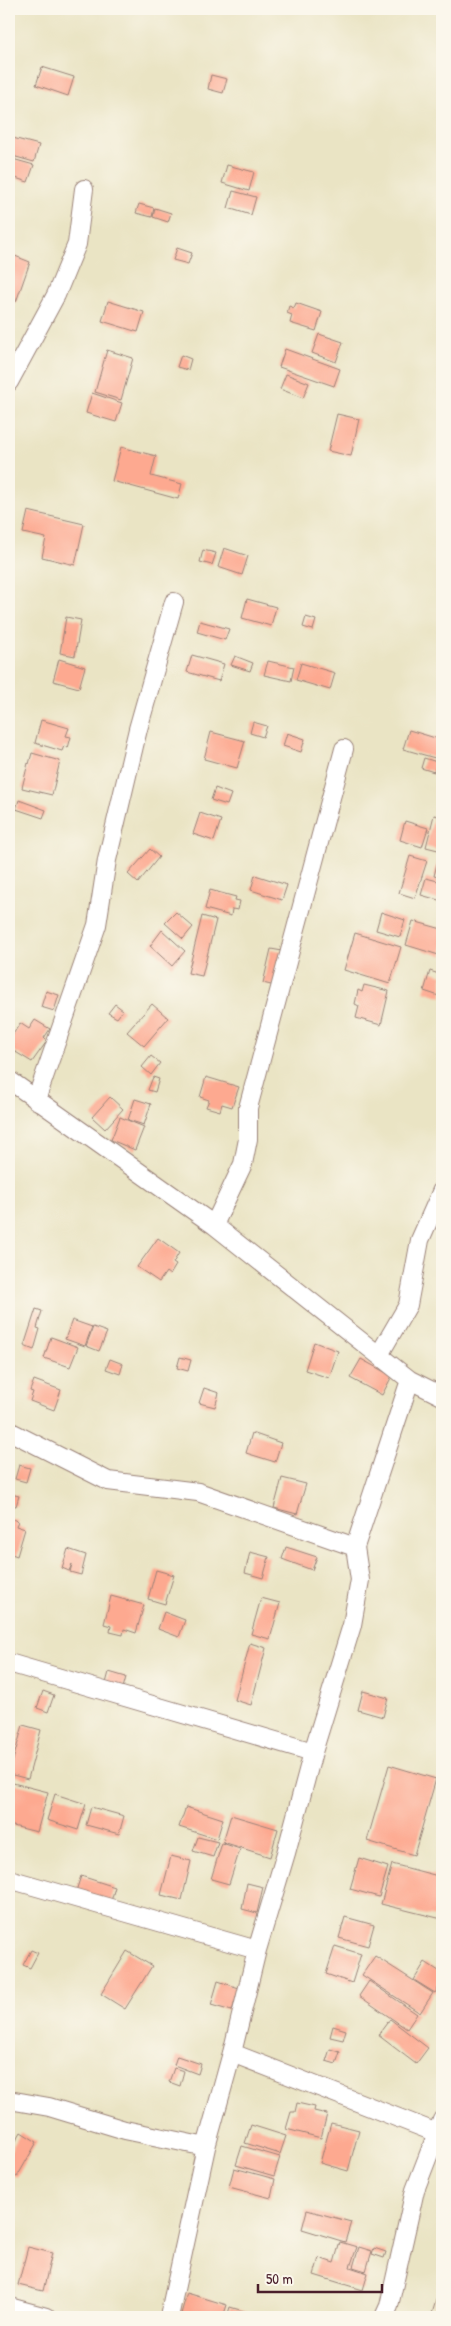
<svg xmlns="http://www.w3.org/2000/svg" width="451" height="2326" font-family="'Patrick Hand',sans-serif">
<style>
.building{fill:#fda990}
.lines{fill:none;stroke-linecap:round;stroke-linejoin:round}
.minor-casing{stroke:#9a8278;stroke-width:20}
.minor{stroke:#fff;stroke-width:18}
</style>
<rect width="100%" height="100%" fill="#fbf7ec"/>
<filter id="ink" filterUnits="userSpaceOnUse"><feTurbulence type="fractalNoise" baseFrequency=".02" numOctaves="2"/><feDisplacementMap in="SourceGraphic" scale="10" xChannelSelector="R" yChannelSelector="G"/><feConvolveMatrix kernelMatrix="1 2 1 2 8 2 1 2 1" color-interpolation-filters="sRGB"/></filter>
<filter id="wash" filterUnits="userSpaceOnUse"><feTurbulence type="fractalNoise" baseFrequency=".0096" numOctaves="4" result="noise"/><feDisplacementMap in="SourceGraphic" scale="20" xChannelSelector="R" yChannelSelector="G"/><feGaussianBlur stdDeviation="1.12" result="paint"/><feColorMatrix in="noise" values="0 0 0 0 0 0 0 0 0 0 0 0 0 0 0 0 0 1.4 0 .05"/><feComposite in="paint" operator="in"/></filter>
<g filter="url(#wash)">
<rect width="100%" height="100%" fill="#eae4c4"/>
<g id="blocks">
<path class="building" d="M9,17L14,18L9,33Z
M42,67L74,77L68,96L36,85Z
M211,75L227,79L223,93L208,89Z
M9,137L39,145L34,162L9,155Z
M9,158L34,165L28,182L9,176Z
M227,165L254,172L249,191L222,183Z
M233,191L256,197L251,215L228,208Z
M139,204L154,208L152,217L136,213Z
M155,208L171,213L168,222L153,217Z
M177,248L192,253L188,264L173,260Z
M15,256L30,262L16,302L9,300V273Z
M108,301L144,312L138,332L102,321Z
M296,303L322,312L316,331L290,323L292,315L287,313L289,306L294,308Z
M319,334L343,342L336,362L312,353Z
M285,349L340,369L334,386L279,367Z
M107,350L133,358L121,400L95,392Z
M181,355L191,359L188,370L177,367Z
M286,374L309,383L303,398L280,389Z
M92,393L122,403L116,422L86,413Z
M337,414L359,419L351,456L328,451Z
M121,447L156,456L151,476L182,484L178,499L112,481Z
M28,511L84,524L75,565L42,557L46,538L23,533Z
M224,548L248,556L242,575L218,567Z
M203,550L216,553L212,565L200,562Z
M247,599L276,607L271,626L242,618Z
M66,617L81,620L75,656L60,653Z
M306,617L316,620L313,630L303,627Z
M200,621L229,629L225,640L197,632Z
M192,655L224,664L219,681L187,672Z
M235,656L253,663L250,671L231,665Z
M59,659L85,667L79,688L53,681Z
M268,661L294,667L291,681L264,675Z
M301,663L335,673L330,690L296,680Z
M41,720L69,728L66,736L71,737L68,748L64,746L62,751L35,743Z
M253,722L267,726L263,737L250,733Z
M409,730L442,740V760L403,749Z
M211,732L245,741L237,768L204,759Z
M287,733L305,739L301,752L283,746Z
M32,753L60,761L52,795L22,788L28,763L29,764Z
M424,758L437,762L434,772L421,768Z
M215,788L231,794L227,805L211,800Z
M19,800L46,810L43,818L16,809Z
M200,813L221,820L214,841L193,834Z
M434,815L442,817V851L426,847Z
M405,821L428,828L422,847L400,840Z
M150,849L159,857L138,883L128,874Z
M410,856L427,861L415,898L399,893Z
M439,856L442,857V878L434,876Z
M255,875L287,885L282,900L251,890Z
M426,878L442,882V901L421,895Z
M210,890L236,897L235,900L240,901L238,910L232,909L231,916L205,909Z
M176,912L193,927L183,939L165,923Z
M381,912L405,920L400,937L376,930Z
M202,916L216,920L202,976L188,973Z
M413,921L442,929V956L406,945Z
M162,930L185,951L172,966L150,946Z
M355,933L401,947L390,984L344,970Z
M271,949L282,951L275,986L263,983Z
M430,971L442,975V997L424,991Z
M364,985L389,991L381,1025L356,1018L359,1006L355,1004L358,990L362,992Z
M46,991L59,995L54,1011L41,1007Z
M115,1004L123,1010L117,1018L108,1013Z
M152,1004L168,1018L144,1046L127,1032Z
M35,1020L50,1029L44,1038L47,1041L32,1062L9,1048V1041L20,1023L29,1029Z
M151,1056L160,1063L151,1075L142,1067Z
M153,1077L159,1079L155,1092L148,1090Z
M206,1077L239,1087L232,1107L222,1104L220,1111L206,1107L209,1100L200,1097Z
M110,1097L123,1109L105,1129L92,1117Z
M135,1099L151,1104L144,1125L128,1120Z
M120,1117L144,1127L135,1150L111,1140Z
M158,1238L179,1253L173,1263L176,1265L170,1275L166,1272L159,1282L137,1267Z
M36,1309L42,1311L37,1328L40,1329L34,1350L24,1346Z
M72,1320L92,1327L85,1346L65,1339Z
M93,1327L107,1332L99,1351L86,1346Z
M51,1337L78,1347L70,1367L44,1358Z
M314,1342L338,1351L329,1378L305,1370Z
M180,1357L191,1360L188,1371L177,1368Z
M110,1359L123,1364L120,1374L106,1369Z
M361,1359L392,1376L382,1395L350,1378Z
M34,1380L61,1390L54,1410L30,1401L33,1392L30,1391Z
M204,1388L219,1393L215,1407L199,1403Z
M252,1433L281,1443L275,1462L246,1453Z
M19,1465L30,1468L26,1482L15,1479Z
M282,1478L306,1484L297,1514L274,1508Z
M11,1494L19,1496L16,1506L9,1505Z
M9,1518L18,1521L16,1526L25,1529L17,1556L9,1553Z
M286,1547L317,1557L312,1570L282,1559Z
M68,1549L86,1555L81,1575L70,1572L72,1564L69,1571L62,1568Z
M250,1552L269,1557L263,1578L245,1573Z
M156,1570L174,1575L165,1604L148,1599Z
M111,1596L144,1605L136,1633L124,1629L123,1635L110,1632L111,1626L104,1624Z
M261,1598L280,1603L270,1639L251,1634Z
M164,1612L185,1620L179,1637L158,1629Z
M250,1643L266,1648L251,1705L235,1700Z
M109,1672L126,1677L122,1692L105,1687Z
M43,1691L54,1695L48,1712L37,1708Z
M363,1691L388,1698L383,1717L358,1710Z
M23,1725L41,1730L28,1779L9,1774Z
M389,1765L436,1779L414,1855L367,1841Z
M9,1782L48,1792L37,1832L9,1825Z
M55,1794L86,1804L78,1830L47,1820Z
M91,1807L124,1816L119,1834L86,1825Z
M186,1807L223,1819L217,1839L179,1827Z
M231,1815L278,1829L270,1857L223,1842Z
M198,1837L218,1842L213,1857L193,1851Z
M222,1843L240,1849L229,1884L211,1879Z
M171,1856L191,1861L182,1900L161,1895Z
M359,1858L388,1867L379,1897L350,1889Z
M392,1864L442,1877V1919L381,1904Z
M81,1876L115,1887L110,1905L75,1894Z
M247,1883L263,1887L257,1913L242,1909Z
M345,1917L374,1925L368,1946L339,1938Z
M335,1946L361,1954L352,1983L326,1974Z
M31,1950L38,1953L30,1968L23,1965Z
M127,1951L152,1966L125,2009L101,1994Z
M375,1956L433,1993L420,2013L362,1975Z
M425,1962L442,1973V1982L435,1993L414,1980Z
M218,1981L239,1988L232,2011L211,2005Z
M369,1981L417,2014L407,2029L359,1996Z
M390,2019L428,2048L416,2064L378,2035Z
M333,2026L346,2030L343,2040L330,2037Z
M330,2049L340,2052L336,2064L326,2061Z
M177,2056L201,2064L198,2074L174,2065Z
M174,2068L184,2071L180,2086L169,2082Z
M297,2103L315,2107L314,2111L327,2114L321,2138L286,2129L291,2112H295Z
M331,2123L359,2130L348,2171L320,2163Z
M251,2125L286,2136L280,2154L245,2143Z
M21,2132L37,2142L17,2177L9,2173V2153Z
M242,2146L280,2157L274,2176L236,2165Z
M234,2168L275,2179L271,2198L229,2187Z
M307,2210L351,2222L345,2242L302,2229Z
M340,2242L357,2247L350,2267L368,2273L363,2290L314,2275L319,2258L334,2263Z
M28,2247L52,2253L43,2291L18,2285Z
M359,2247L372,2251L366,2271L353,2267Z
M374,2248L386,2252L384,2258L372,2254Z
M187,2293L227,2305L223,2317H193L181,2314Z
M437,2297L442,2299V2317H431Z
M230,2307L263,2317H227Z"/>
</g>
</g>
<g filter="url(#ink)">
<use href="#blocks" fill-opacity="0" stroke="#9a8278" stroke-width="1"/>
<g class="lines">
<g class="minor-casing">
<path id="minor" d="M9,382L56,295L77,244L84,189
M9,1080L214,1225L410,1380L442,1396
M36,1100L97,925L107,860L138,729L174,602
M214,1225L243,1164L248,1139V1108L344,749
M379,1355L408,1305L420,1240L442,1190
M9,1431L108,1481L198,1492L355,1547
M9,1663L313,1752
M9,1879L257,1950
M232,2053L437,2133
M9,2100L49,2107L125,2130L206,2147
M9,2307L46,2317
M169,2317L206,2147L232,2053L257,1950L286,1853L313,1752L352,1625L360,1580L355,1547L410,1380
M384,2317L389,2306L415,2190L442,2120"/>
</g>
<use href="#minor" class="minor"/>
</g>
</g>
<rect width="451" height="2326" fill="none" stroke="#fbf7ec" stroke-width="30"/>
<path d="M258 2284v8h124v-8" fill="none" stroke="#4a1f2b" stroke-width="2.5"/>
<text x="266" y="2284" font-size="15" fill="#4a1f2b" stroke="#fbf7ec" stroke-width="4" paint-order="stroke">50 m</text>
</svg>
